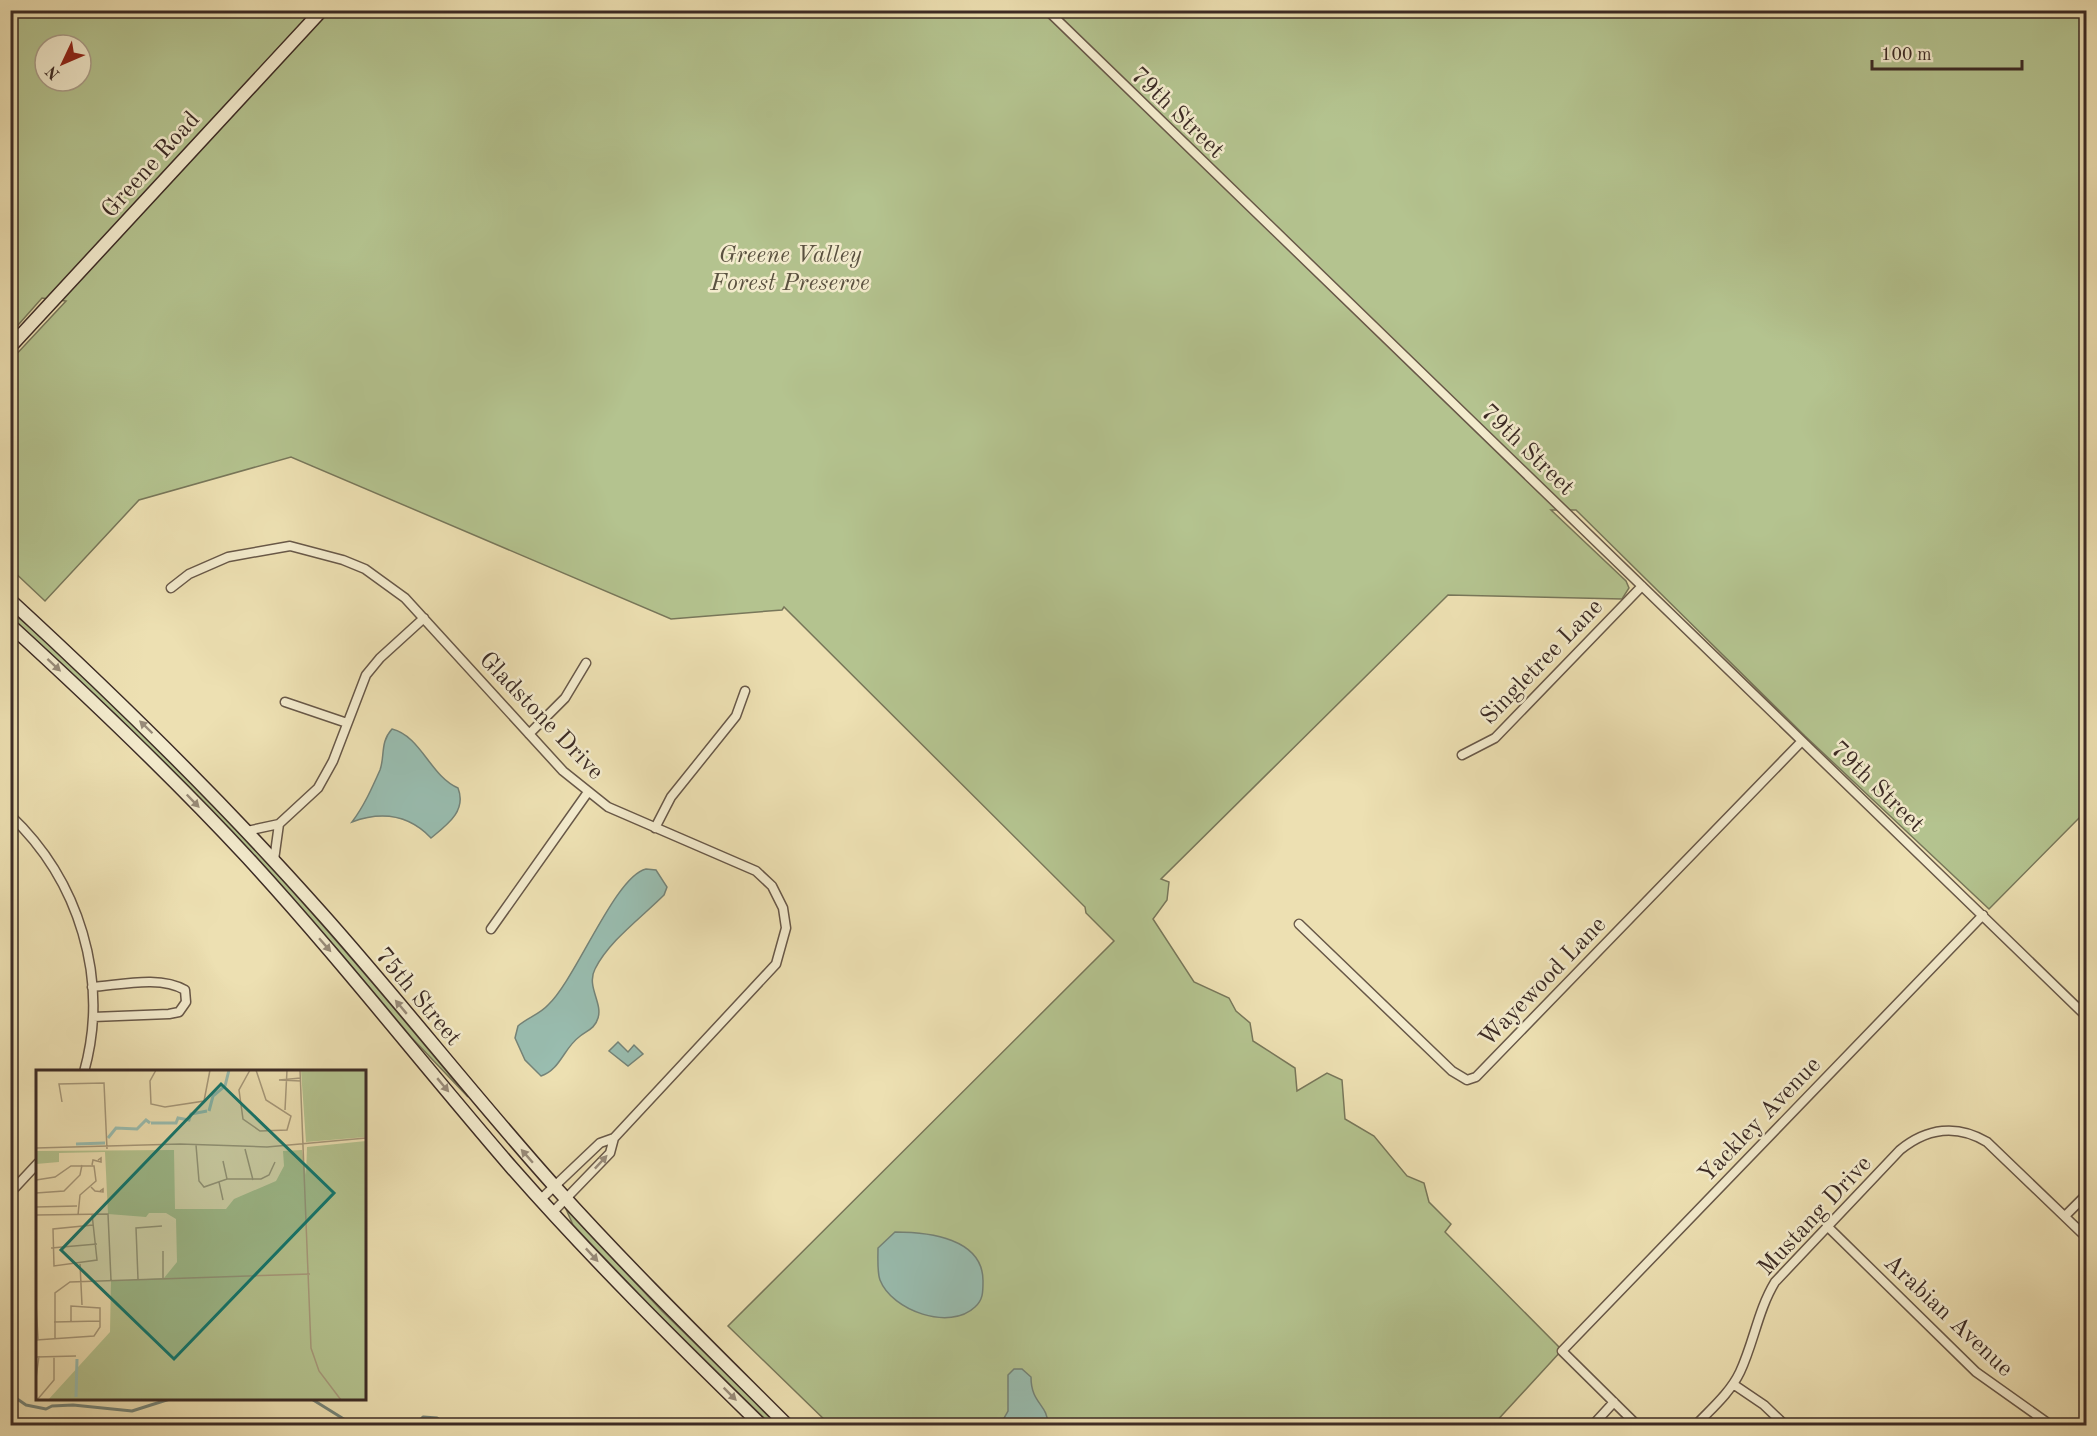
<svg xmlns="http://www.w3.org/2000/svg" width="2097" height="1436" font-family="'Old Standard TT',serif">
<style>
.green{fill:#b4c38f;stroke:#78775a;stroke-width:1.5;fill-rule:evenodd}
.water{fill:#99bdb0;stroke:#748378;stroke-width:1.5}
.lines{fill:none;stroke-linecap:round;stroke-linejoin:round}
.stream{stroke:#748378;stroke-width:3}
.street-casing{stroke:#685848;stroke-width:11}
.secondary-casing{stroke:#3c2b25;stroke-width:15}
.street{stroke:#f3ebcd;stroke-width:8}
.secondary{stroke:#f3ebcd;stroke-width:12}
.oneway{fill:#988b79}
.labels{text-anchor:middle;stroke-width:5;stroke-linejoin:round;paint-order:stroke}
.street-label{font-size:24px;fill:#3c2b25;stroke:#f3ebcd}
.park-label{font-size:24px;font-style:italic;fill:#5a5140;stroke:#f3ebcd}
.inset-river{fill:none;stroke:#99bdb0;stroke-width:3}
.inset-road{fill:none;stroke:#a6987a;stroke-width:1.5}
.view{fill:#0f766e;fill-opacity:0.15;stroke:#0f766e;stroke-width:3}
.inset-edge{fill:none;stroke:#3c2b25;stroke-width:3}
</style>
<rect width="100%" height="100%" fill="#ede0b2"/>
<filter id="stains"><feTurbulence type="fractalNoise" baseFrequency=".00333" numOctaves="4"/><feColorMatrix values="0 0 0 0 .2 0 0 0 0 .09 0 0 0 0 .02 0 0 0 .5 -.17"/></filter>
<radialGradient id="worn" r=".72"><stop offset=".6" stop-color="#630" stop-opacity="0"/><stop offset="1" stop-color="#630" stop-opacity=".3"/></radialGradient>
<path class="green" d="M11,11H2086V811L1989,909L1805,736L1576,510H1551L1626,581L1629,588L1622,599L1448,595L1161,879L1169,882L1167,900L1153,919L1194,982L1229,998L1236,1011L1250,1023L1253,1041L1295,1068L1297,1091L1327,1073L1342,1080L1345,1119L1374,1136L1407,1176L1424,1183L1429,1202L1451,1224L1445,1232L1562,1350L1493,1425H830L728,1326L1114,941L1086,913L1085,907L784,607L782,610L671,619L291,457L139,500L45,601L11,569V360L66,301L42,298L11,333ZM45,45H81V81H45Z
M10,611C51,643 87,680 125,716C248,835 359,965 468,1097L411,1037L338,950L222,822L115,714L11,617Z
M566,1209L662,1311L779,1425H771L655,1311L573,1225Z"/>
<path class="water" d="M392,729C421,736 431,777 458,788C467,811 447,825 431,838C409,815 382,811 352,822C364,806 372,788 380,770C385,756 380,742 392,729Z
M646,869L656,870L667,887L664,895C641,918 609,941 595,969C586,986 603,1003 598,1018C595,1029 586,1031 579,1037C564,1048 560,1070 541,1076L525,1060L515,1038L518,1026C527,1018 540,1014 548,1005C576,979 615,876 646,869Z
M618,1042L628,1052L634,1045L643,1054L628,1066L609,1051Z
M895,1232C928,1232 984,1238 983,1282C983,1292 983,1300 975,1307C950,1331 892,1311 880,1280C877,1272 878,1257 878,1248Z
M1014,1369H1022L1031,1377C1031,1404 1048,1404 1048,1425H1003V1420L1008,1411V1375Z"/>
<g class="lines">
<path class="stream" d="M10,1394L26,1405L46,1409L52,1406L73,1405L132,1411L173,1398
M310,1398L355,1426
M423,1426L420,1420L423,1417L437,1418L449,1426"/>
<g class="street-casing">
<path id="street" d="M1047,10L2086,1016
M171,588L189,574L228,557L290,546L343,560L365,569L405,598L563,771L608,807L756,871L772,886L783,908L786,928L776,964L614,1138L610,1153L553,1212
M285,702L347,723
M529,734L565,698L586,663
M1462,755L1495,738L1642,586
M10,815C79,880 110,979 84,1072
M655,828L671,797L736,716L745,691
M247,831L279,824L318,788L333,761L366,675L380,658L424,618
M274,860L279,824
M1299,924L1452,1071L1467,1080L1476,1077L1802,741
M491,929L588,792
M92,987C120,985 160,975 185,990L186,1002L179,1012L169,1014L93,1017
M10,1193L38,1163
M541,1199L600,1143L614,1138
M2065,1216L2086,1195
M1827,1226L1976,1372L2052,1426
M1733,1384L1764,1405L1786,1426
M1592,1426L1614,1402
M1638,1426L1562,1351L1983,915
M1695,1426C1711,1409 1730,1393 1740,1372C1754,1342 1758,1310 1775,1282L1900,1150C1927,1128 1957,1124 1987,1142L2086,1237"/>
</g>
<g class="secondary-casing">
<path id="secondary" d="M10,347L322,10
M10,600C120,701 225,804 324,916C403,1005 477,1100 557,1189C631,1271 710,1348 788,1426
M10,625C92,700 172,776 247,857C339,957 423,1065 512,1168C591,1258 676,1342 762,1426"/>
</g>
<use href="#street" class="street"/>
<use href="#secondary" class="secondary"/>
</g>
<defs><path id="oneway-solid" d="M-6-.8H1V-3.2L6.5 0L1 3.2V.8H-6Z" transform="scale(1.5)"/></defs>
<g class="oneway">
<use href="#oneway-solid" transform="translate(54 665) rotate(43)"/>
<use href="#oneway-solid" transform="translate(146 727) rotate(-136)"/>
<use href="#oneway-solid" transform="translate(193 801) rotate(46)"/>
<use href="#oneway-solid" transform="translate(325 945) rotate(49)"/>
<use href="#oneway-solid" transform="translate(401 1007) rotate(-130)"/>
<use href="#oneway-solid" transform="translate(443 1085) rotate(50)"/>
<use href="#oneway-solid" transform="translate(527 1156) rotate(-131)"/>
<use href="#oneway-solid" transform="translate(601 1162) rotate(-47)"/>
<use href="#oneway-solid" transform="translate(592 1255) rotate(47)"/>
<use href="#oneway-solid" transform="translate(730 1394) rotate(45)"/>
</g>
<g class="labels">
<g class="street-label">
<text transform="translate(1178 112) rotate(44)" y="8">79th Street</text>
<text transform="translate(150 164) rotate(-48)" y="8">Greene Road</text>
<text transform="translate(1528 449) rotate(44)" y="8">79th Street</text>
<text transform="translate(1541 661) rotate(-46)" y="8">Singletree Lane</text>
<text transform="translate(542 715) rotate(46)" y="8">Gladstone Drive</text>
<text transform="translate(1878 786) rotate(44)" y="8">79th Street</text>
<text transform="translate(1542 981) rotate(-46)" y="8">Wayewood Lane</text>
<text transform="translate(419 996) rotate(50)" y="8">75th Street</text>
<text transform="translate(1759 1119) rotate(-46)" y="8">Yackley Avenue</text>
<text transform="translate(1814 1215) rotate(-47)" y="8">Mustang Drive</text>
<text transform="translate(1949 1315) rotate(43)" y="8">Arabian Avenue</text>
</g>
<g class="park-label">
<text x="790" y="262">Greene Valley<tspan x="790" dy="28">Forest Preserve</tspan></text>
</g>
</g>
<g transform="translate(36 1070)">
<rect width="330" height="330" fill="#ede0b2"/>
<path d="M265,0H330V67L270,72ZM330,71V330H12L74,262L75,211L128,208L141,192L140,149L130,143H113L110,147L72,144L69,82L23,83V92L0,94V81L138,80L139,139H190L198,129L240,111L248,96L247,81L266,80L270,105L271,77Z" fill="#b4c38f"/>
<path class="inset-river" d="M173,41L177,26L189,16L193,0M115,53H140L142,48L153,50L155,44L171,41M72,68L80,58L101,59L110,50L114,53M40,74L69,73M40,327L41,289"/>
<path class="inset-road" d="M120,0L114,11L115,34L129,37L168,31L174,0M214,0L203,20L207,49L224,61L251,60L255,46L230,30L220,0M264,0L275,278L283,301L305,330M265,8L243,10L265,11M26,32L23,14L68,13L71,79M249,40L251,0M160,75L163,111L168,117L191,109H225L233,105L239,92M0,78L144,74L231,77L330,68M209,79L217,110M187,91L191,109M56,95L57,90L65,92V88L62,90M0,110L19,107L35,96H58L60,111L44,125L42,145M183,112L187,130M55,117L59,121L67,122V119L64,121M0,123L28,121L44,105L46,95M0,137L41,136M56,144L61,190L18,196L17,159L57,155M0,145L72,144L75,210M15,178L61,174M44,194L46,235M127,208V181M102,209L100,158L126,156M0,233L2,269M18,252L64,251M19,268V223L34,212L274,204M0,270L58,266L64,257V238L35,236V251M0,287L40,286M0,308L3,286M1,330L18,310V286"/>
<path class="view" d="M185,14L298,123L138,289L25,180Z"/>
<rect width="330" height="330" class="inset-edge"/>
</g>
<rect width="2097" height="1436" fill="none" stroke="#ede0b2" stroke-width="36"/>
<rect x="12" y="12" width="2073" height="1412" fill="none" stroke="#3c2b25" stroke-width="3"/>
<rect x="18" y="18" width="2061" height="1400" fill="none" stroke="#3c2b25" stroke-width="1.5"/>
<g transform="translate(63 63) rotate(226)"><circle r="28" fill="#f3ebcd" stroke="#aa9e8a" stroke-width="1.5"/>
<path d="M0-4.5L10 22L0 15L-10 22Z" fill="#8f2418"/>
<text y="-9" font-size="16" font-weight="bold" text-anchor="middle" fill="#3c2b25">N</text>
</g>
<path d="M1872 60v9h150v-9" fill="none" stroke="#3c2b25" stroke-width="3"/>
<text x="1881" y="60" font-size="18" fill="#3c2b25" stroke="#f3ebcd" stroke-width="4.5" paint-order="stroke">100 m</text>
<rect width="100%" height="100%" filter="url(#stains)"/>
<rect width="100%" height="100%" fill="url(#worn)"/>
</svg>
